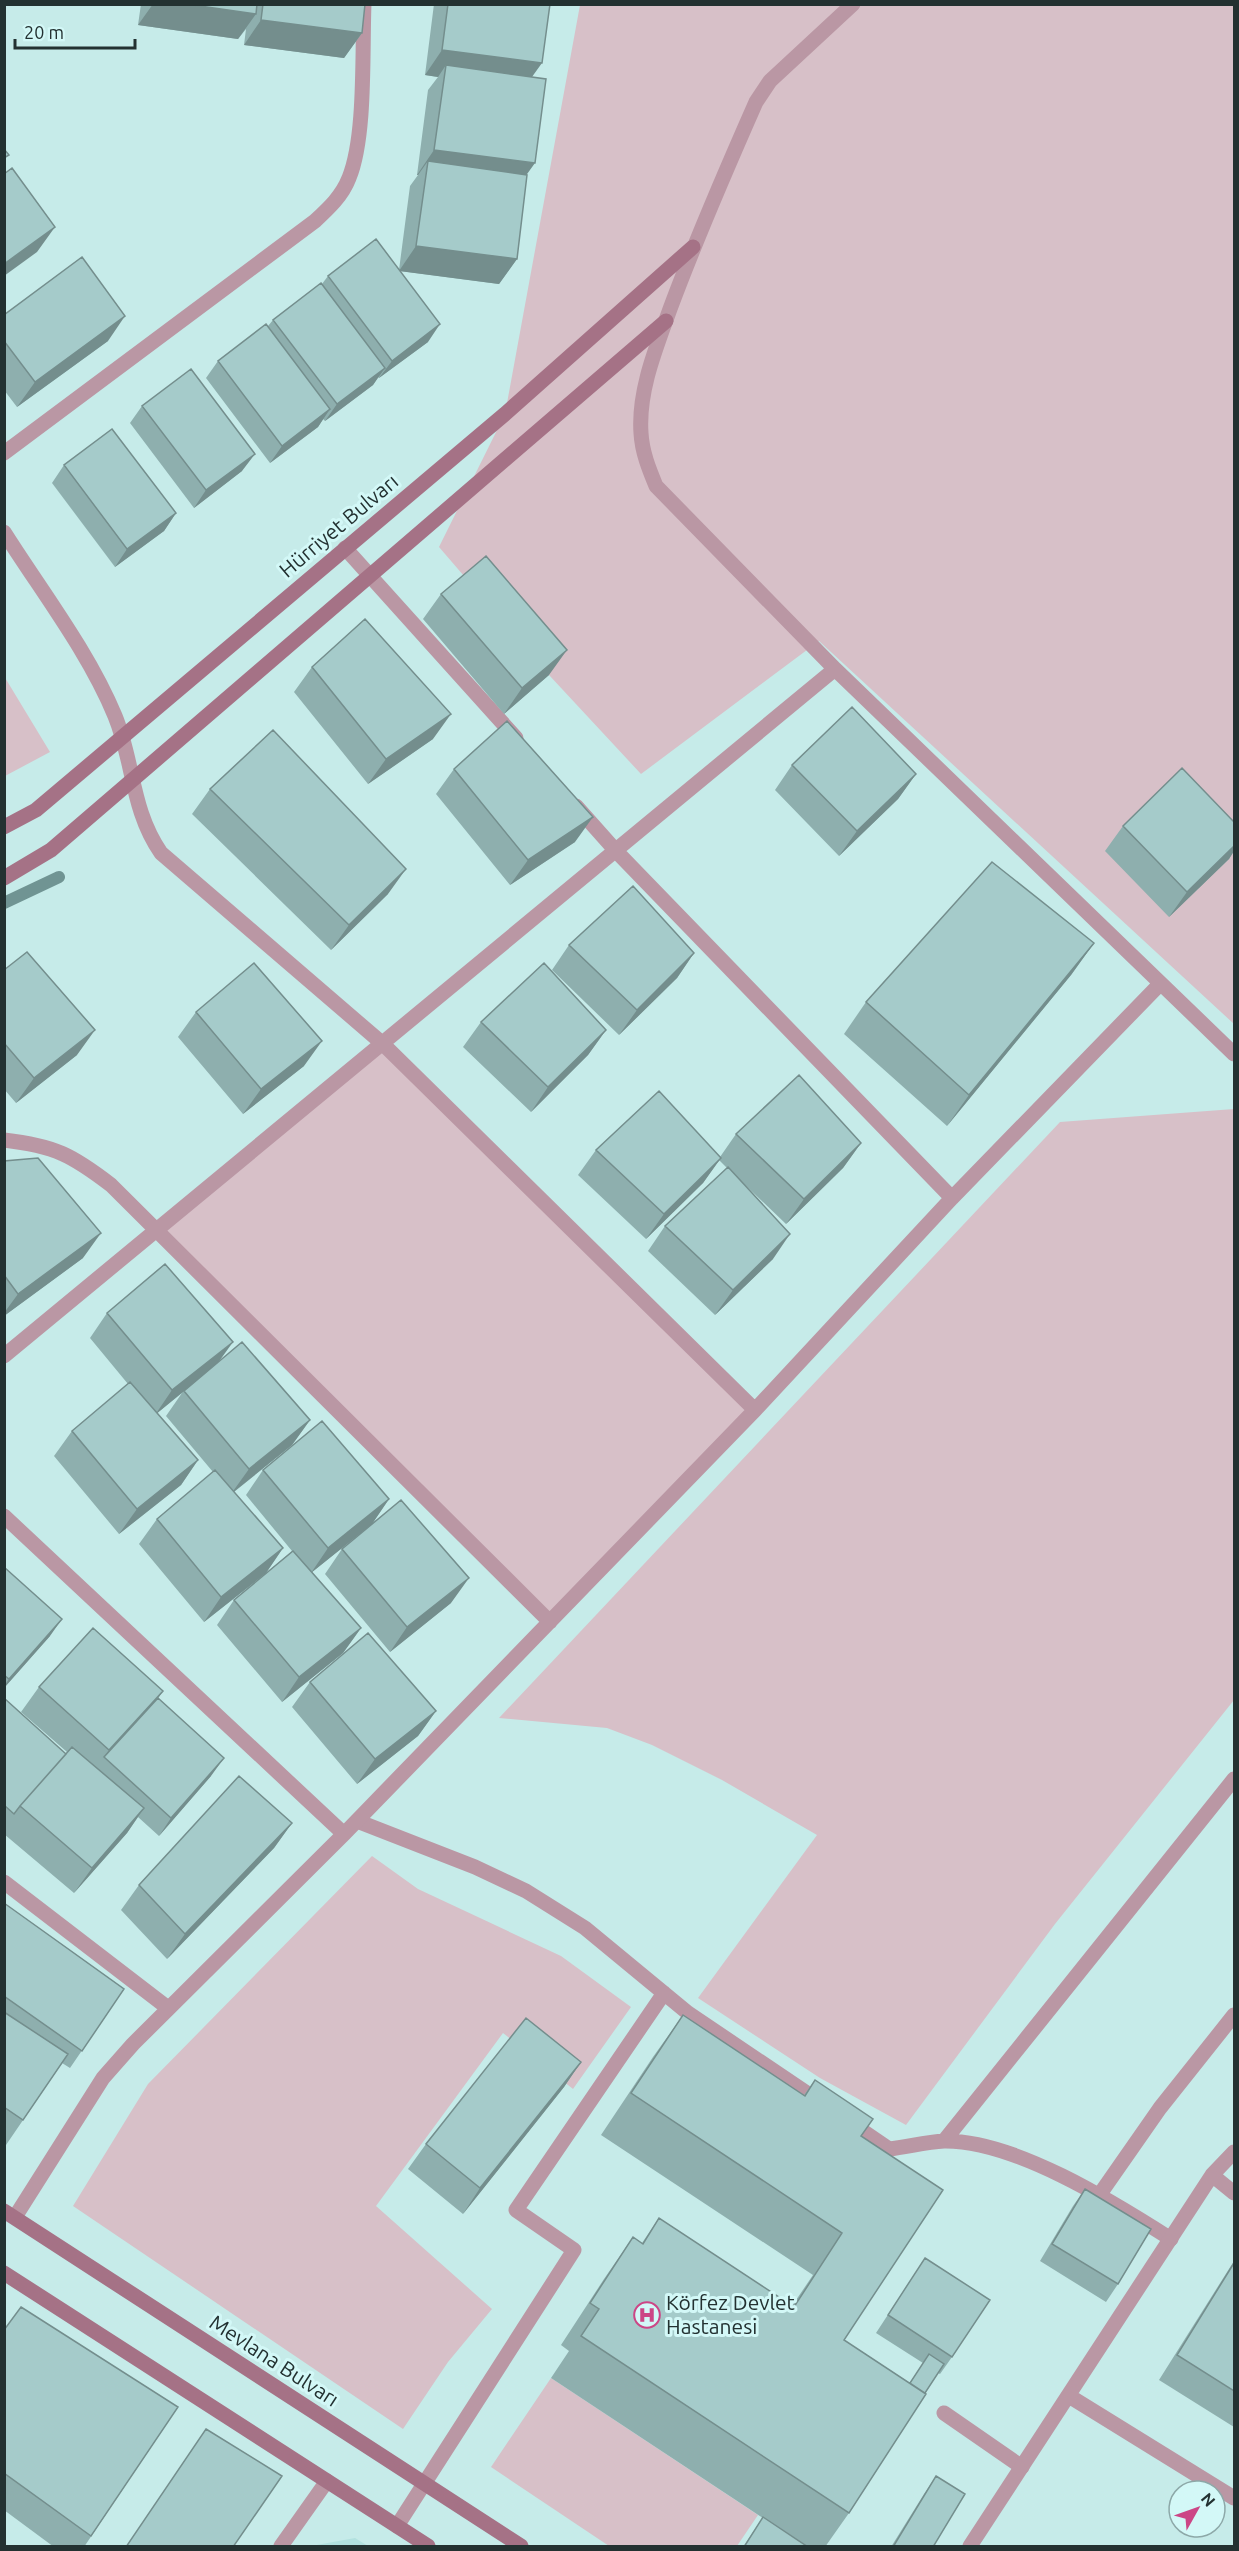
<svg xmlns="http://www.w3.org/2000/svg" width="1239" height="2551" font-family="Ubuntu,sans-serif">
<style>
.built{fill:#b2e1df}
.green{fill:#d7c0c8}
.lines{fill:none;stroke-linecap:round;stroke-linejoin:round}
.stream{stroke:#709493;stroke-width:12}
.lane{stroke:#ba97a4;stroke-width:15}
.street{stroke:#ba97a4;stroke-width:15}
.secondary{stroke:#a57286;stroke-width:15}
.wall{fill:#8eafae}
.shaded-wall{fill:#748e8d}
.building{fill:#a5cbca;stroke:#748e8d;stroke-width:1.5}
.labels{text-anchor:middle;stroke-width:6;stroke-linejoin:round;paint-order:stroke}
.street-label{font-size:21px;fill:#233131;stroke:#d3f8f7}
.poi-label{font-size:21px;fill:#233131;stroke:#d3f8f7;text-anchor:start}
</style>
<rect width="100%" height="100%" fill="#c6ebe9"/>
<path class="built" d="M355,2538L368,2546H311Z"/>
<path class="green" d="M580,5H1234V1024L819,641L641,774L549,675L439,547L505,414Z
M4,676L50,752L5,776H4Z
M383,1044L755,1410L550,1622L156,1230Z
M1234,1109V1700L1055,1924L906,2125L820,2078L698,1998L817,1835L722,1780L652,1745L607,1728L499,1718L1060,1122Z
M372,1856L418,1889L561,1956L631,2007L573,2089L503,2033L376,2206L492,2309L448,2362L403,2429L73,2206L148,2084Z
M551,2378L758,2515L737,2546H609L491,2467Z"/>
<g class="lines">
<path class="stream" d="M4,903L59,877"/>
<path class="lane" d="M357,1821L475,1867L526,1891L585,1928L688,2013L823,2104
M848,2121L889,2149C907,2147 926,2142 944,2141C1014,2140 1113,2202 1171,2239
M944,2141L1234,1779
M1100,2194L1160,2108L1234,2015
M944,2413L1022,2467
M397,2526L574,2250L516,2210L664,1993"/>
<path class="street" d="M4,453L315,221C329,208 342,196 349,178C366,137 362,52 364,4
M4,532C42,592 88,651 115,716C134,762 131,810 161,853L383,1044L755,1410
M345,548L516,738
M835,669L656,486C649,469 642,452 641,433C638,391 656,348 670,309C696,239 726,170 756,102L770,81L853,4
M4,1140C55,1146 72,1155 111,1185L550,1622
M952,1198L1160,984
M4,1356L835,669L1234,1054
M4,1516L344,1834
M4,1882L168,2008
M1212,2175L1234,2193
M15,2217L103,2078L133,2044L344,1834L755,1410L952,1198L616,851L576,806
M1069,2396L1234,2498
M281,2546L327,2481
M970,2546L1212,2175L1234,2152"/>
<path class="secondary" d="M4,827L36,810L505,414L693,247
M4,878L51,850L666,321
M4,2211L521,2546
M4,2273L428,2546"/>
</g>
<path class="wall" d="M141,4H365L362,33L344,58L244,45L246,29L238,39L138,25Z
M434,4H550L532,77L526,175L517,259L499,284L400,271L428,342L379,378L378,377L373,385L325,421L323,419L318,427L270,463L206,378L218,361L268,326L273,320L322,284L328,276L399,270L410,186L418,175H417L428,90L438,77L425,75Z
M4,315L108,341L17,407L4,390Z
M142,406L242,471L194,508L130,423Z
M64,465L176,513L164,531L115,567L52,483Z
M441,594L549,675L504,714L423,619Z
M312,667L433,739L368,784L294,692Z
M792,765L916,774L898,799L839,856L775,790Z
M454,769L575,842L510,885L436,794Z
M210,789L388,894L331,950L192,814Z
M1234,822V851L1229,859L1169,917L1105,851L1123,826Z
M1094,943L1071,975L947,1126L844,1034L866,1002Z
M569,945L694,953L677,978L619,1035L552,970Z
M4,970L77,1055L16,1103L4,1089Z
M196,1012L304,1066L243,1114L178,1037Z
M481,1022L606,1030L588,1055L531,1112L463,1047Z
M736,1134L861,1143L843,1168L786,1224L741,1181L773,1259L715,1315L648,1251L665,1226L727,1168L719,1160L703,1183L646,1239L578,1175L596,1150L720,1157Z
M4,1161L83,1258L4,1316Z
M107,1313L219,1361L310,1420L292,1445L234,1492L283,1548L266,1573L204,1622L139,1544L157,1519L213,1472L166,1416L182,1393L157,1413L198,1460L181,1485L119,1534L54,1456L72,1431L128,1384L90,1338Z
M263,1470L389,1499L372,1524L312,1572L361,1628L343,1653L282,1702L217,1625L234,1600L292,1551L246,1495Z
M342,1549L451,1603L390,1652L325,1574Z
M4,1567L50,1636L4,1688Z
M310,1682L436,1711L418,1736L357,1784L292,1707Z
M39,1687L158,1698L211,1776L159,1836L138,1817L127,1833L74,1893L4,1834V1698L66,1754L67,1752L21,1712Z
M292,1823L274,1848L167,1959L121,1910L139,1885Z
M4,1903L124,1989L70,2068L62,2063L6,2145L4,2144Z
M683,2015L804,2095L815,2080L861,2136L844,2340L910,2383L923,2363L876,2333L925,2258L952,2357L940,2374L938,2373L849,2513L825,2547H743L763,2517L772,2524L551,2378L569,2351L561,2345L604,2279L633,2237L642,2243L659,2218L792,2306L813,2275L601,2135L653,2057Z
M581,2062L564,2087L463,2214L408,2169L426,2144Z
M1085,2189L1118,2284L1106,2302L1040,2261L1073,2206Z
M1234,2261V2427L1159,2380Z
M4,2330L178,2407L84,2547H54L4,2510Z
M936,2476L933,2547H891L924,2494Z"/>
<path class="shaded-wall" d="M153,4H186L256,14L238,39L138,25Z
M261,20L362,33L344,58L244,45Z
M442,50L542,63L524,88L446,65L438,77L425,75Z
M434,150L535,163L517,188L428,161L418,175H417Z
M55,227L37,252L4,276V264Z
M416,246L517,259L499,284L399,271Z
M125,316L108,341L17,407L35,382Z
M440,324L428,342L379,378L392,361Z
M385,368L373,385L325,421L337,404Z
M330,409L318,427L270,463L282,446Z
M255,454L242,471L194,508L206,490Z
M176,513L164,531L115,567L127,549Z
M567,650L549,675L504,714L522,688Z
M451,714L433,739L368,784L386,759Z
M916,774L898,799L839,856L857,831Z
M593,817L575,842L510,885L528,860Z
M1234,846V851L1229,859L1169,917L1187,892Z
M406,869L388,894L331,950L349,925Z
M1094,943L1071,975L947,1126L969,1095Z
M694,953L677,978L619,1035L637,1010Z
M95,1030L77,1055L16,1103L34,1078Z
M606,1030L588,1055L531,1112L548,1087Z
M322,1041L304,1066L243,1114L261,1089Z
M861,1143L843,1168L786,1224L804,1199Z
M721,1158L703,1183L646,1239L664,1214Z
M101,1233L83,1258L4,1316V1313L18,1294Z
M790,1234L773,1259L715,1315L733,1290Z
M233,1342L215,1367L184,1391L155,1415L172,1390Z
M310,1420L292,1445L231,1494L249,1469Z
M198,1460L181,1485L119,1534L137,1509Z
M389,1499L372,1524L311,1573L328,1548Z
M283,1548L266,1573L204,1622L221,1597Z
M469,1578L451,1603L390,1652L407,1627Z
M62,1619L50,1636L4,1688V1686L9,1679Z
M361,1628L343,1653L282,1702L299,1677Z
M163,1691L146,1716L104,1757L109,1750Z
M436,1711L418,1736L357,1784L375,1759Z
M224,1758L211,1776L159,1836L171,1818Z
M144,1808L127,1833L74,1893L92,1868Z
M292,1823L274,1848L167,1959L185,1934Z
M581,2062L564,2087L463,2214L480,2188Z"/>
<path class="building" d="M186,4H257L256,14Z
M263,4H365L362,33L261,20Z
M448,4H550L542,63L442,50Z
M446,65L546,79L535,163L434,150Z
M4,149L9,155L4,158Z
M428,161L527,175L517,259L416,246Z
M12,168L55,227L4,264V174Z
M376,239L440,324L392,361L328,276Z
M82,257L125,316L35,382L4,341V315Z
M321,283L385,368L337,404L273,320Z
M266,324L330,409L282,446L218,361Z
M191,369L255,454L206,490L142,406Z
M112,429L176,513L127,549L64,465Z
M486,556L567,650L522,688L441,594Z
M365,619L451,714L386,759L312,667Z
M852,707L916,774L857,831L792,765Z
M507,721L593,817L528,860L454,769Z
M273,730L406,869L349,925L210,789Z
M1182,768L1234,822V846L1187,892L1123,826Z
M992,862L1094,943L969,1095L866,1002Z
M633,886L694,953L637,1010L569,945Z
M27,952L95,1030L34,1078L4,1043V970Z
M254,963L322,1041L261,1089L196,1012Z
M544,963L606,1030L548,1087L481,1022Z
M799,1075L861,1143L804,1199L736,1134Z
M659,1091L721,1158L664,1214L596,1150Z
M38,1158L101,1233L18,1294L4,1275V1161Z
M728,1167L790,1234L733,1290L665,1226Z
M165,1264L233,1342L172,1390L107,1313Z
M242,1342L310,1420L249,1469L184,1391Z
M130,1382L198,1460L137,1509L72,1431Z
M322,1421L389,1499L328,1548L263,1470Z
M215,1470L283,1548L221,1597L157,1519Z
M401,1500L469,1578L407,1627L342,1549Z
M293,1551L361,1628L299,1677L234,1600Z
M4,1567L62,1619L9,1679L4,1675Z
M93,1628L163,1691L109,1750L39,1687Z
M368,1633L436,1711L375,1759L310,1682Z
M4,1698L66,1754L20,1806L14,1814L4,1805Z
M158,1698L224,1758L171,1818L104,1757Z
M72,1747L144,1808L92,1868L20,1806Z
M239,1776L292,1823L185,1934L139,1885Z
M4,1903L124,1989L82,2051L4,1996Z
M4,2012L68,2054L23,2120L4,2107Z
M683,2015L805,2096L815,2080L873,2119L861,2136L943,2190L844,2340L926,2394L849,2513L581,2336L599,2309L590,2303L633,2237L643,2244L659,2218L794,2307L842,2233L631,2093Z
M526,2018L581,2062L480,2188L426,2144Z
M1085,2189L1151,2229L1118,2284L1052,2244Z
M925,2258L990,2300L952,2357L888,2315Z
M1234,2263V2391L1177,2355Z
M21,2307L178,2407L91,2536L4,2473V2330Z
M929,2354L944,2364L925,2393L910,2383Z
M206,2429L282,2476L233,2547H126Z
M936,2476L965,2494L933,2547H893Z
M763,2517L808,2547H744Z"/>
<defs>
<g id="hospital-ring" transform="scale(1.35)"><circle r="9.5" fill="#d3f8f7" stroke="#cc4686" stroke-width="1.5"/><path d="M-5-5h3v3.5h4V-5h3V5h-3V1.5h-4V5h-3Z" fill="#cc4686"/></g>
</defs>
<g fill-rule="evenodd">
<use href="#hospital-ring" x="647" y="2315"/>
</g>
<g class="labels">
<g class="street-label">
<text transform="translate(339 526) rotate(-40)" y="7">Hürriyet Bulvarı</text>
<text transform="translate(274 2361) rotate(33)" y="7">Mevlana Bulvarı</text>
</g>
<g class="poi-label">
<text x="666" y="2310">Körfez Devlet<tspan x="666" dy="24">Hastanesi</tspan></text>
</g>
</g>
<rect width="1239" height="2551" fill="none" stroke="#233131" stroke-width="12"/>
<g transform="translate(1197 2509) rotate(50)"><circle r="28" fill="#d3f8f7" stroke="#8da8a8" stroke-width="1.5"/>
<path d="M0-4.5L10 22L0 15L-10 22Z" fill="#cc4686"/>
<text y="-9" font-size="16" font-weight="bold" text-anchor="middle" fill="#233131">N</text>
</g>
<path d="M15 39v9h120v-9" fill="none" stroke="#233131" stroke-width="3"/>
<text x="24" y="39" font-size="18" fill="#233131" stroke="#d3f8f7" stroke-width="4.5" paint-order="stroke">20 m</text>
</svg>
